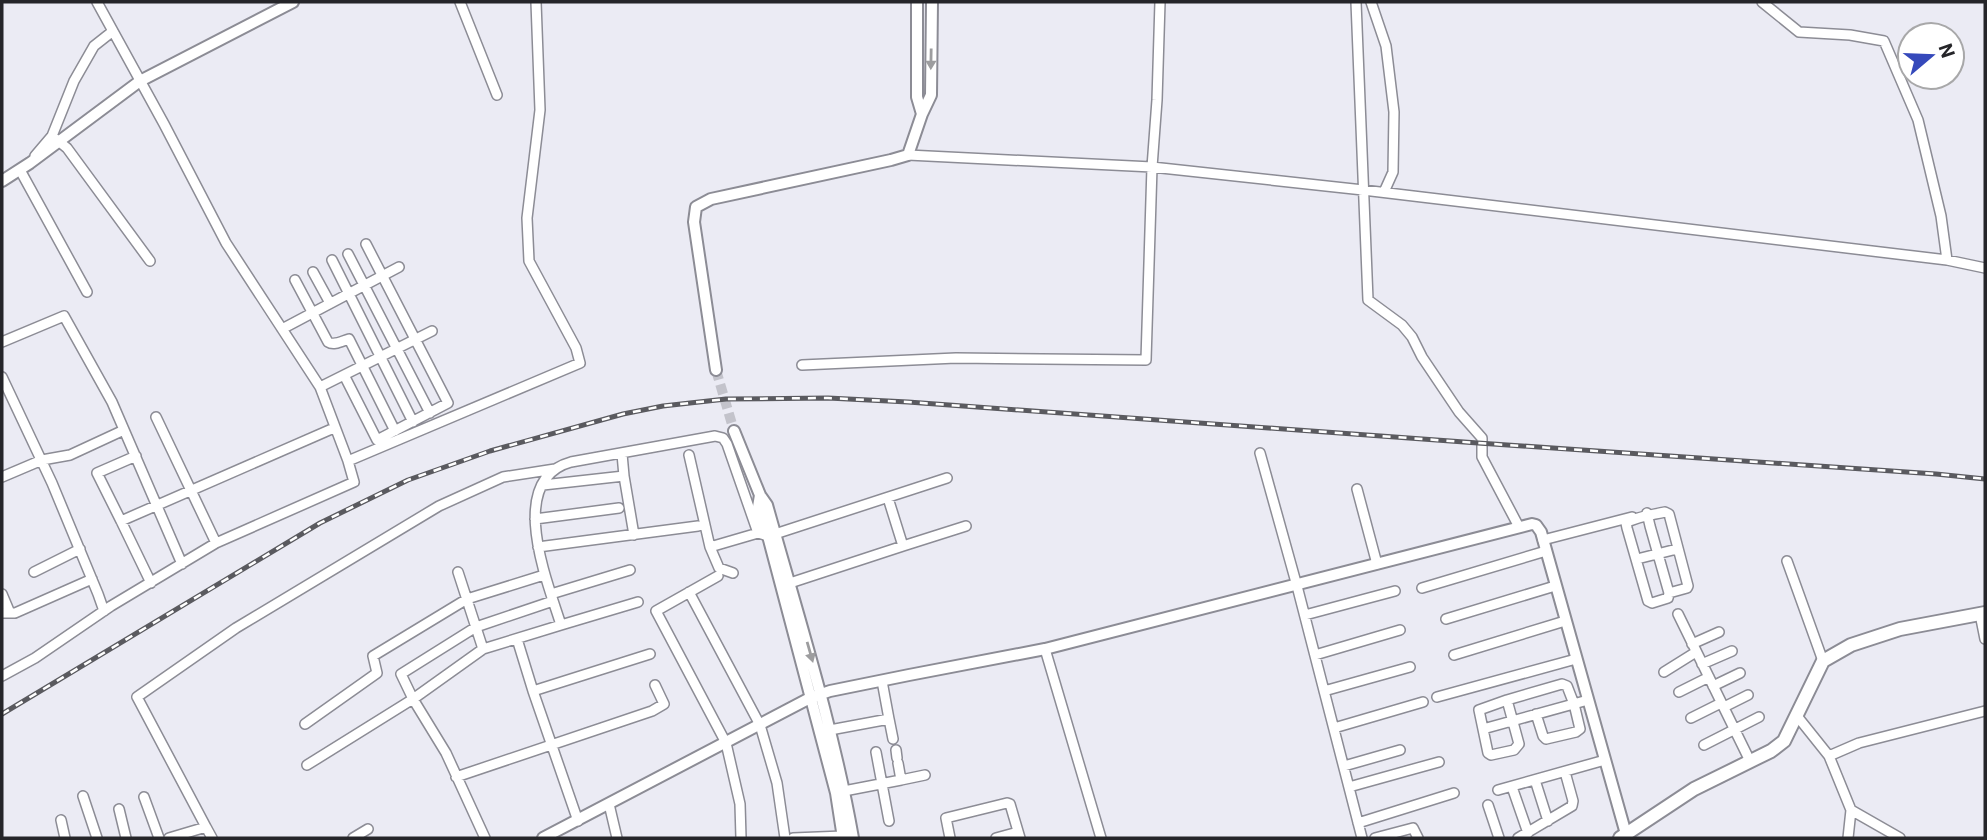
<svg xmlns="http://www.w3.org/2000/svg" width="1987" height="840" font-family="Roboto,sans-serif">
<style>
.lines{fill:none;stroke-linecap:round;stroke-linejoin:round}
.tertiary-tunnel{stroke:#c3c3cb;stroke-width:10;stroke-dasharray:10 5;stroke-linecap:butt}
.minor-casing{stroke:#8c8c95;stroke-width:12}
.tertiary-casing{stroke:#8c8c95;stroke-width:14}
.secondary-casing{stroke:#8c8c95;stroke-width:16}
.minor{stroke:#fff;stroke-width:9}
.tertiary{stroke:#fff;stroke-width:10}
.secondary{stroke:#fff;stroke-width:12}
.rail-casing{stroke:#5a5a5f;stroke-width:5}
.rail{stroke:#fff;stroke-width:2.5;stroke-dasharray:8;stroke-linecap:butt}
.oneway{fill:#9d9d9f}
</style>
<rect width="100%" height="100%" fill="#ebebf4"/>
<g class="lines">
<path class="tertiary-tunnel" d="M716,370L734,431"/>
<g class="minor-casing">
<path id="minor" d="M97,2L164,124L226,243L320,387L348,461L580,363L576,348L529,261L527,218L540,110L536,2
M460,2L497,95
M1356,2L1368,300L1402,325L1412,337L1422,357L1459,412L1482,438V457L1519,527
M1371,2L1386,46L1394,112L1393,172L1384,192
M1762,2L1799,32L1850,35L1884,41L1918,120L1941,216L1947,260
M52,136L67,148L150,261
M908,155L1152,167L1363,190L1947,260L1985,268
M35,156L52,136L74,81L94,46L113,31
M20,170L87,292
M348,254L430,413
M332,260L413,422
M313,272L330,303
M295,280L328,342C334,346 342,341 349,339L395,431
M282,329L399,267
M2,342L64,316L112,402L182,564
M802,365L956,358L1146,360L1152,167L1157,100L1160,2
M344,375L377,440L448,403L366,244
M2,377L52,483L98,594L104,611
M320,387L432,331
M156,417L216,543
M1260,453L1297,586L1362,838
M622,454L624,476
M689,455L710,547L758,533
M136,456L97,473L121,521L334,428
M2,477L42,460L70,455L124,430
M543,485L624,476L634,535
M1357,489L1377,564
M888,498L903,546L966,526
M1647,513L1650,526L1669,593L1668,598L1652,603L1648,601L1627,528L1626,523C1638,516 1652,515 1665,512L1669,514L1688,586L1687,588L1669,593
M535,519L619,508
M121,521L151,583
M775,534L947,478
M1543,540L1632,517
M538,547L698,526
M710,547L719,568L733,573
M1637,559L1677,549
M1787,561L1823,661
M34,572L80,549
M458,572L483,649
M718,576L656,611L726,743L740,804L741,838
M790,583L903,546
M1422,588L1546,551
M689,592L760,725L777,783L785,838
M2,594L10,613
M551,594L630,570
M2,613H15L92,579
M1678,614L1750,761
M1980,614L1985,639
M1305,615L1395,591
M1446,619L1555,586
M561,625L638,602
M517,639L533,691
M1692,644L1719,632
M1045,649L1101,838
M1315,655L1400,630
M1454,655L1565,621
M1702,664L1732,651
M1664,672L1696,652
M2,676L35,658L111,606L216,543L354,482L348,461
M1713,686L1740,673
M1324,691L1410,667
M1679,692L1709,677
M1437,697L1576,659
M1507,700L1479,710L1488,753L1491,755L1514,750L1519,744L1507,700L1562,684L1567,686L1574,704L1580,729L1576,732L1546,739L1543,736L1536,714
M1724,707L1748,695
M1797,716L1829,756L1851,810L1848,838
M1691,718L1721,703
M889,719L893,739
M305,724L377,673L373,656L467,599L544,575
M1334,728L1423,702
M1483,729L1588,700
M830,730L889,719L882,681
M1704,745L1759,717
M896,750L897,758
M876,752L889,821
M1829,756L1859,743L1985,711
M307,765L413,699L401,674L476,627L553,601
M1344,766L1400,750
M456,777L652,711L664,704L655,685
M901,780L925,775
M1535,780L1548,821
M1349,787L1439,762
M1512,787L1528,833
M1498,790L1605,760
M844,791L901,780L898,763
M83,796L97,838
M144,797L159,838
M609,804L617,838
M1488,805L1499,838
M119,809L126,838
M1851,810L1900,838
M61,820L65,838
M578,821L533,691L650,654
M1358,823L1454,793
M206,827L137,697L236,628L439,506L503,477L555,469
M169,838L206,827L212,838
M353,838L368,829
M485,838L446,753L413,699L483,649L561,625C548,583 505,480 571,462L715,436L723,438L727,444L758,533L768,536
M793,838L843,836
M950,838L946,818L1007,803L1010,804L1020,838
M996,838L1018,832
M1375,838L1413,828L1418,838
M1518,838L1572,806L1573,801L1565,772"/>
</g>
<g class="tertiary-casing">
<path id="tertiary" d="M917,2V97L922,114
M2,181L30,163L140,81L293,2
M716,370L694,222L696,207L711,199L891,160L908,155L922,114L931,95L932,2
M734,431L760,495L767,505C798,616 833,725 853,838
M760,495L758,507L768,536L836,793L843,838
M543,838L810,698L830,691L909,675L1045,649L1532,524L1536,525L1541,532L1626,834"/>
</g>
<g class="secondary-casing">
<path id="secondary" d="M1620,838L1694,789L1771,751L1784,741L1823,661L1851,645L1900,629L1985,613"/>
</g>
<use href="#minor" class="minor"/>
<use href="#tertiary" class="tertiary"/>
<use href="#secondary" class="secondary"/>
<g class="rail-casing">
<path id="rail" d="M2,714L320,523L408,480L490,451L623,414L663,406L726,399L828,398L908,402L1478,443L1936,474L1985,479"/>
</g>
<use href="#rail" class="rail"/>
</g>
<defs><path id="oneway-solid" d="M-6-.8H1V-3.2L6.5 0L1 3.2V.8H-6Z" transform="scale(1.75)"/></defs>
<g class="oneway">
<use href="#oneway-solid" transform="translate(931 59) rotate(91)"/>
<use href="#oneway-solid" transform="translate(810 652) rotate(74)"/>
</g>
<rect width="1987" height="840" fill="none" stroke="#252529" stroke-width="7"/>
<g transform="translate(1931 56) rotate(71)"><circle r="33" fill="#ffffff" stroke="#a8a8a9" stroke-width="2"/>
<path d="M0-5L12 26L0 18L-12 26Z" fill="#3549bb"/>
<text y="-10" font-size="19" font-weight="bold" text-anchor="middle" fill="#252529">N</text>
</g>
</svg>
